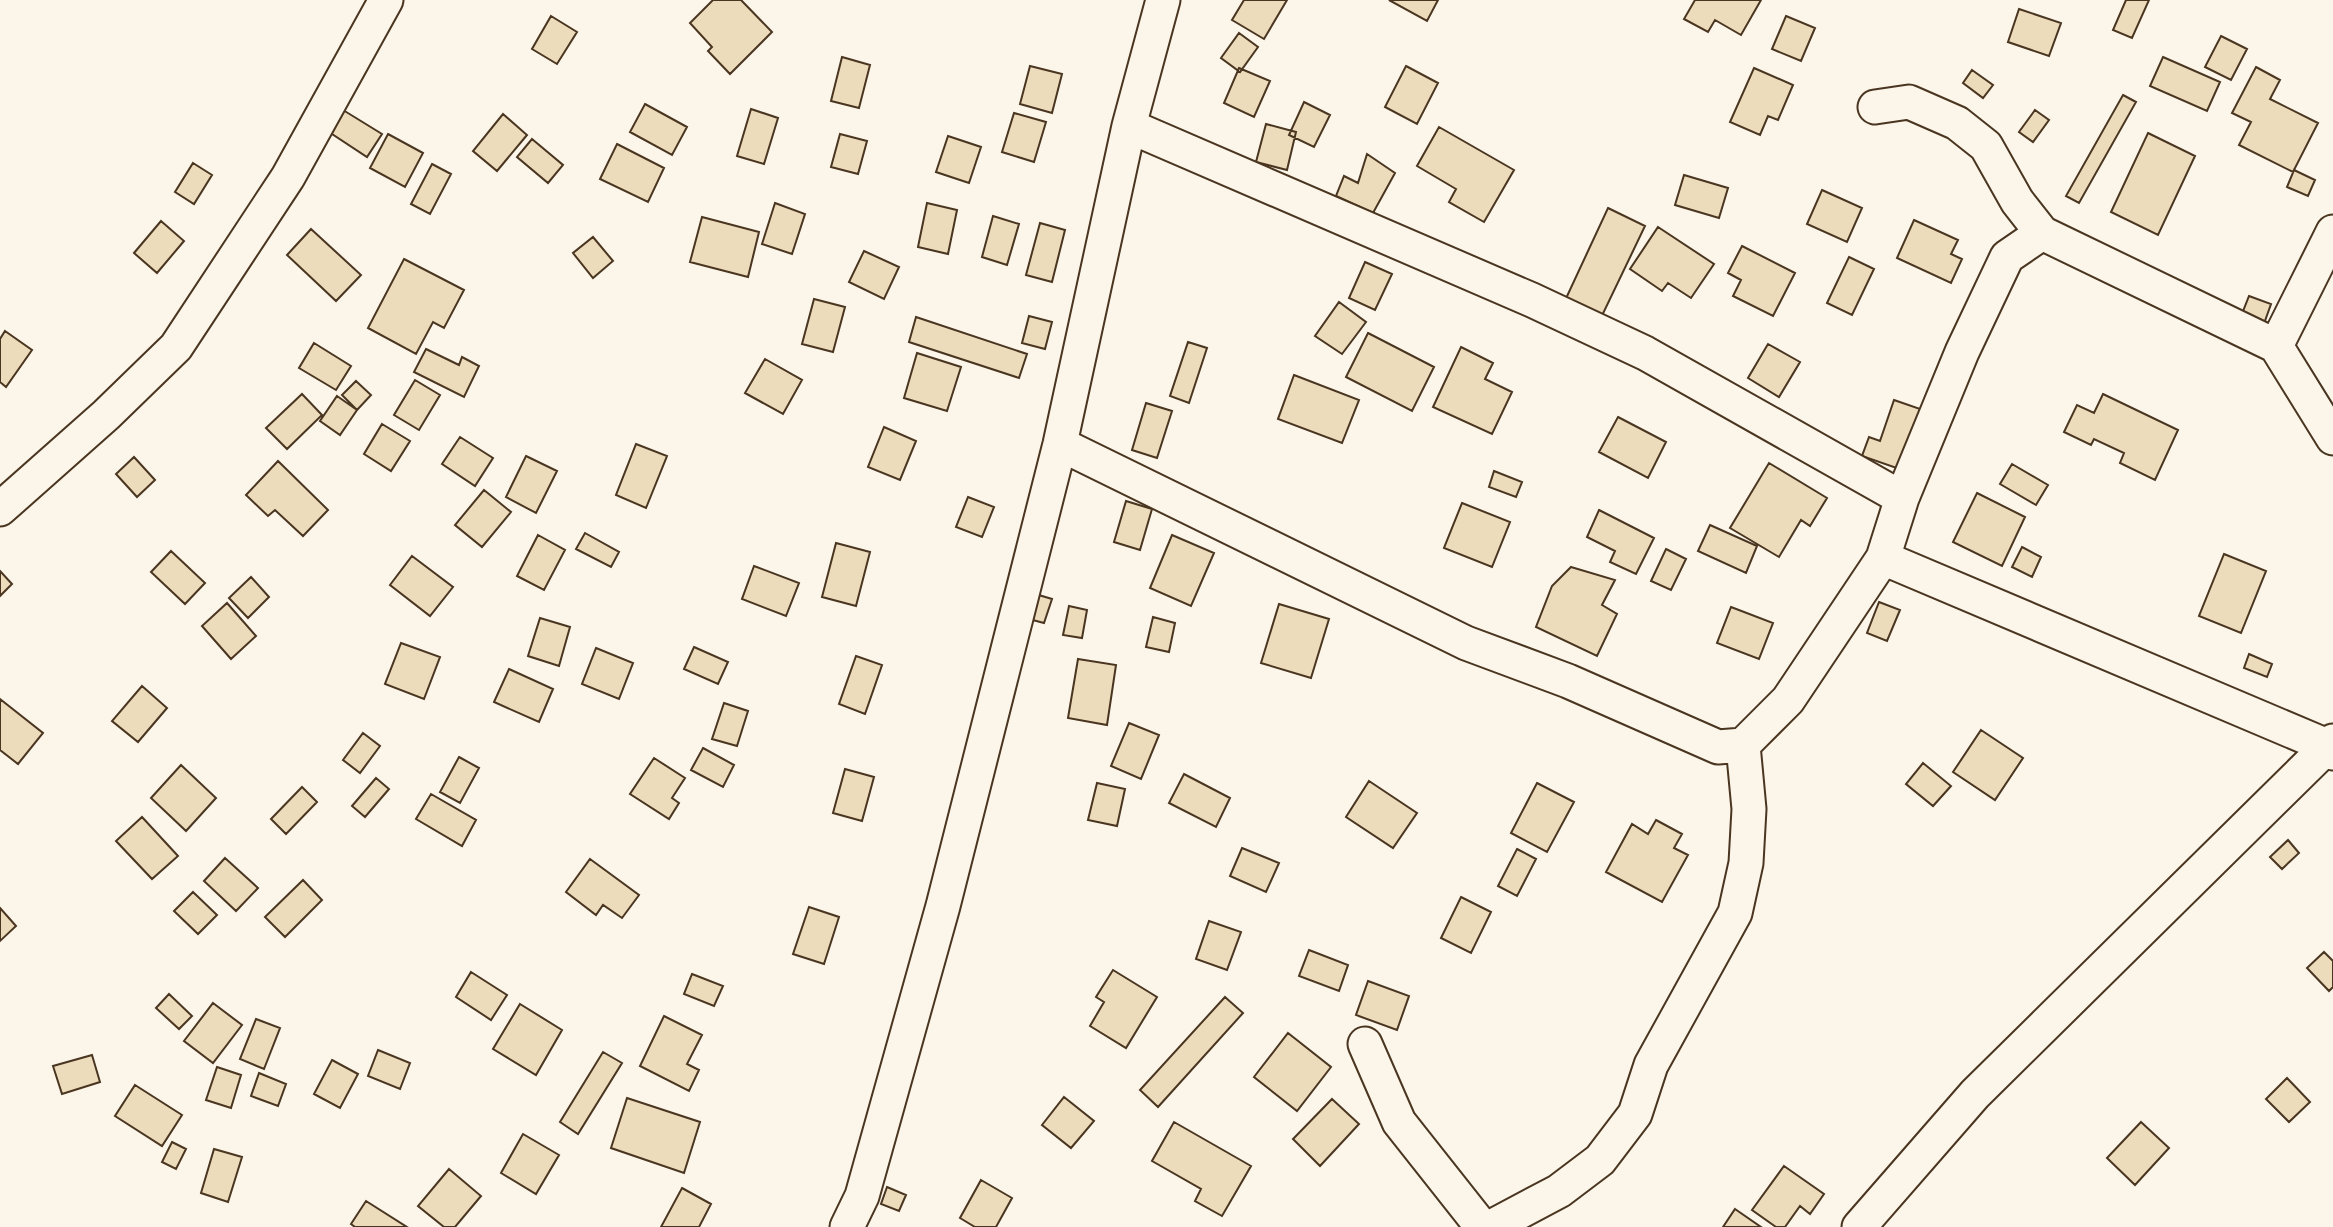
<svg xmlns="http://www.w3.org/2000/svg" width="2333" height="1227" font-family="Ubuntu,sans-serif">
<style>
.building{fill:#ecdcbc;stroke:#4a3520;stroke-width:2}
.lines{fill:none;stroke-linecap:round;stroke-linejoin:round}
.minor-casing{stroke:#4a3520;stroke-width:37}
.minor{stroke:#fbf6e9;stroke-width:33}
</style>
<rect width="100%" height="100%" fill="#fbf6e9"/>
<path class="building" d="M713,0H741L772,32L730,74L708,51L712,47L690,23Z
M1244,0H1287L1264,39L1232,20Z
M1389,0H1438L1427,21Z
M1695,0H1761L1741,35L1715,20L1708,32L1684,19Z
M2126,0H2149L2132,38L2113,30Z
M2019,9L2061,23L2049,56L2008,42Z
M551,16L577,32L557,64L532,49Z
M1786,16L1815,28L1801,61L1772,49Z
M1239,33L1258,47L1240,72L1221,58Z
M2221,36L2247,49L2231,80L2205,67Z
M842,57L870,65L859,108L831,101Z
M2163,57L2220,82L2207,111L2150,86Z
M1030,66L1062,74L1052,113L1020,104Z
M1406,66L1438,83L1417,124L1385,107Z
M2256,67L2280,80L2270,99L2318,123L2293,172L2239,145L2251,122L2232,113Z
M1239,68L1270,81L1254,117L1224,103Z
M1754,68L1793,85L1778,120L1768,116L1760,135L1730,122Z
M1972,70L1993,85L1983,98L1963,83Z
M2123,95L2136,102L2079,203L2066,196Z
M1304,102L1330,115L1314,147L1289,135Z
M645,104L687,127L672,155L630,132Z
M751,109L778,118L764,164L737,156Z
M343,110L382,134L367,157L329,132Z
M2035,110L2049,120L2033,142L2019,132Z
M1014,113L1046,122L1034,162L1002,152Z
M503,114L527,135L497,171L473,151Z
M1266,124L1296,132L1287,170L1256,162Z
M1439,127L1514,170L1484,222L1449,202L1456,189L1417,166Z
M2148,133L2195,156L2158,235L2111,212Z
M388,134L423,153L405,187L370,168Z
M840,134L867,141L858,174L831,167Z
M948,136L981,147L969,183L936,172Z
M532,139L563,165L548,183L517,157Z
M617,144L664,168L648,202L600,179Z
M1367,154L1395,173L1373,213L1336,196L1344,176L1358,183Z
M193,163L212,175L194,204L175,192Z
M432,164L451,174L430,214L411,204Z
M2294,170L2315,180L2308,196L2287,187Z
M1684,175L1728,188L1719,218L1675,205Z
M1822,190L1862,208L1847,242L1807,224Z
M775,203L805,214L792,254L762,244Z
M927,203L957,210L948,254L918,247Z
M1608,208L1645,226L1598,324L1562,307Z
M993,216L1019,224L1007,265L982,257Z
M702,217L759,232L748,277L690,262Z
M1914,220L1958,240L1951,254L1962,259L1951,283L1897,258Z
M161,221L184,241L157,273L134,253Z
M1040,223L1065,230L1052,282L1026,275Z
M1658,227L1714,264L1691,298L1668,283L1662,291L1630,269Z
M311,229L361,275L336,301L287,255Z
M593,237L613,261L593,278L573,253Z
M1742,246L1795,273L1773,316L1733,296L1741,280L1728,273Z
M864,251L899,267L884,299L849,282Z
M1849,257L1874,269L1852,315L1827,303Z
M404,259L464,290L444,328L433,322L416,354L368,328Z
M1365,262L1392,274L1375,310L1349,298Z
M2249,296L2271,304L2261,332L2238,324Z
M814,299L845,307L833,352L802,344Z
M1339,302L1366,322L1342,354L1315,336Z
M1029,316L1052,322L1045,349L1022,343Z
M916,317L1027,354L1019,378L909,342Z
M5,331L32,350L6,387L0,382V339Z
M1368,333L1434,367L1412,411L1346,377Z
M1188,342L1207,348L1189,403L1170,396Z
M314,343L351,366L336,390L299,368Z
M1768,344L1800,362L1779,397L1748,378Z
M1461,347L1493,363L1485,379L1512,392L1492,434L1433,407Z
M426,349L459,365L462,357L479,366L464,397L414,372Z
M917,353L961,367L947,411L904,398Z
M765,359L802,380L783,414L745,393Z
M1294,375L1359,400L1342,443L1278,419Z
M415,380L440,395L419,430L394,415Z
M356,381L371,395L357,410L342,395Z
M302,394L322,415L287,449L266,428Z
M2103,394L2178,430L2155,480L2120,463L2124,453L2094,439L2091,445L2064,432L2077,405L2094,413Z
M337,396L357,410L340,435L320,421Z
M1894,400L1929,412L1908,472L1862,456L1869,437L1880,441Z
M1146,403L1172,411L1157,458L1132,450Z
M1618,417L1666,442L1648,478L1599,452Z
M382,424L410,441L391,471L364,454Z
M884,427L916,441L900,480L868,467Z
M460,437L493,458L475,486L442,464Z
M636,444L667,456L646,508L616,495Z
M526,456L557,471L536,513L506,497Z
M134,457L155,480L137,497L116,474Z
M278,461L328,510L303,536L275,510L268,516L246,495Z
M1769,463L1827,498L1810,526L1801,520L1779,557L1730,528Z
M2012,464L2048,485L2036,505L2000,484Z
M1494,471L1522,482L1516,497L1489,487Z
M484,490L511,512L482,547L455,525Z
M1977,493L2025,517L2002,566L1953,542Z
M968,497L994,507L982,537L956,527Z
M1126,501L1152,509L1140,550L1114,542Z
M1462,503L1510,522L1492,567L1444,548Z
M1599,510L1654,538L1636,574L1610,562L1615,551L1587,537Z
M1710,525L1757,546L1746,573L1698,551Z
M585,533L619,552L611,567L576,549Z
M538,535L565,550L544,590L517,576Z
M1172,535L1214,553L1191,606L1150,588Z
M836,543L870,552L856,606L822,597Z
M2022,547L2041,557L2032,577L2012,567Z
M1666,549L1686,559L1671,590L1651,581Z
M171,551L205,583L185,604L151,572Z
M2224,554L2266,571L2241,633L2199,616Z
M412,556L453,587L430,616L390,585Z
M754,566L799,583L786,616L742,599Z
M1571,567L1615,580L1602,605L1617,614L1597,656L1536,627L1552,586Z
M0,571L12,584L0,596Z
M251,577L269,597L248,618L229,598Z
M1032,593L1052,599L1044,623L1025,618Z
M1879,602L1900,610L1887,641L1867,633Z
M227,603L256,636L231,659L202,626Z
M1279,604L1329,619L1311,678L1261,663Z
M1069,606L1087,610L1082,638L1063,635Z
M1731,607L1773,623L1759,659L1717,643Z
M1153,617L1175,623L1169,652L1146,647Z
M540,618L570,627L559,666L528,656Z
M401,643L440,657L424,699L385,684Z
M694,647L728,662L718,684L684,669Z
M596,648L633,663L619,699L582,684Z
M2249,654L2272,664L2267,677L2244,668Z
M856,656L882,665L865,714L839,704Z
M1078,659L1116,665L1107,725L1068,718Z
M509,669L553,689L539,722L494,702Z
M142,686L167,708L138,742L112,721Z
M0,699L43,733L18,764L0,750Z
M724,703L748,711L737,746L712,739Z
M1129,723L1159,735L1141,779L1111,766Z
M1981,730L2023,758L1995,800L1953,772Z
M363,733L380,746L360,773L343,760Z
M703,748L734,765L723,787L691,770Z
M459,757L479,768L460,803L440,792Z
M654,758L685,778L672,798L679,803L669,819L630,794Z
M1923,763L1951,786L1933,806L1906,784Z
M181,765L216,798L186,831L151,798Z
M845,769L874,777L862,821L833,813Z
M1184,774L1230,798L1216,827L1169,803Z
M376,778L389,789L365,817L352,806Z
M1369,781L1417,813L1393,848L1346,817Z
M1097,783L1125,789L1117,826L1088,820Z
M1537,783L1574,802L1547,852L1511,833Z
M302,787L317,802L286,834L271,819Z
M431,794L476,820L462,846L416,819Z
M142,817L178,856L152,879L116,841Z
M1656,820L1682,834L1674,848L1688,855L1662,902L1606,872L1632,824L1648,834Z
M2288,840L2299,853L2282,869L2270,857Z
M1242,848L1279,863L1266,892L1230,876Z
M1517,849L1536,859L1517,896L1498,886Z
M225,858L258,888L236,911L204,881Z
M590,859L639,895L622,918L603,905L596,915L566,892Z
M303,880L322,900L285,937L265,917Z
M193,892L217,915L198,934L174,911Z
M1461,897L1491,912L1471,953L1441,938Z
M809,907L839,917L824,964L793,954Z
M0,908L16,926L0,941Z
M1209,921L1241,932L1227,970L1196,959Z
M1309,950L1348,965L1339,991L1299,976Z
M2324,952L2333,961V987L2329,991L2307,968Z
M1113,970L1157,997L1126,1048L1090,1026L1104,1002L1096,997Z
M471,972L507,995L491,1020L456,997Z
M692,974L723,986L714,1006L684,994Z
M1368,981L1409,996L1397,1030L1356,1015Z
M169,994L192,1016L179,1029L156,1008Z
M1225,997L1243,1013L1158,1107L1140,1090Z
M213,1003L242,1025L213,1063L184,1041Z
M520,1004L562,1030L536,1075L493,1049Z
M664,1016L702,1035L687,1064L699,1070L689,1091L640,1066Z
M256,1019L280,1028L264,1069L240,1059Z
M1288,1033L1331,1067L1297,1111L1254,1077Z
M378,1050L410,1063L400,1089L368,1076Z
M603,1052L622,1063L578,1134L560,1122Z
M92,1055L100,1082L62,1094L53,1066Z
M332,1060L358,1074L340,1108L314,1094Z
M217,1067L241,1075L231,1108L206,1100Z
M259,1073L286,1084L278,1106L251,1096Z
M2287,1078L2310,1102L2289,1122L2266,1099Z
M135,1085L182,1115L162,1146L115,1116Z
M1064,1097L1094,1121L1071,1148L1042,1125Z
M627,1098L700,1122L684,1173L611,1148Z
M1332,1099L1359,1124L1320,1166L1293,1139Z
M1174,1122L1251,1166L1222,1216L1195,1201L1201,1189L1152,1161Z
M2141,1122L2169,1148L2135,1185L2107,1158Z
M523,1134L559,1155L536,1194L501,1173Z
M172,1142L186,1149L176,1169L162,1162Z
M214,1149L242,1157L228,1202L201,1193Z
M1784,1166L1824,1194L1810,1214L1800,1206L1785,1227H1776L1752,1210Z
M449,1169L481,1196L455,1227H444L418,1206Z
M981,1180L1012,1198L996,1227H975L960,1218Z
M887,1187L906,1195L899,1211L881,1204Z
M682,1188L711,1204L699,1227H661Z
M366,1201L407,1227H355L351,1224Z
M1735,1209L1761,1227H1723Z"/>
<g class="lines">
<g class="minor-casing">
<path id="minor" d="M1875,107L1909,102L1957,123L1986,146L2017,201L2042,233
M1129,126L1532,300L1645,353L1902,498
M2276,346L2333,438
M1060,444L1466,643L1568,681L1718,747L1743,745L1788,700L1883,558L1902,498L1962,352L2007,257L2042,233L2276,346L2333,232
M0,509L106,415L176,347L288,177L386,0
M1883,558L2327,746L2333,753
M1365,1044L1399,1122L1482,1227
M847,1227L862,1196L943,906L1060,444L1129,126L1163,0
M1491,1227L1559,1191L1600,1160L1635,1114L1651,1065L1735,913L1746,863L1749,809L1743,745
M1859,1227L1975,1094L2333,741"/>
</g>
<use href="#minor" class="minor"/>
</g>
</svg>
